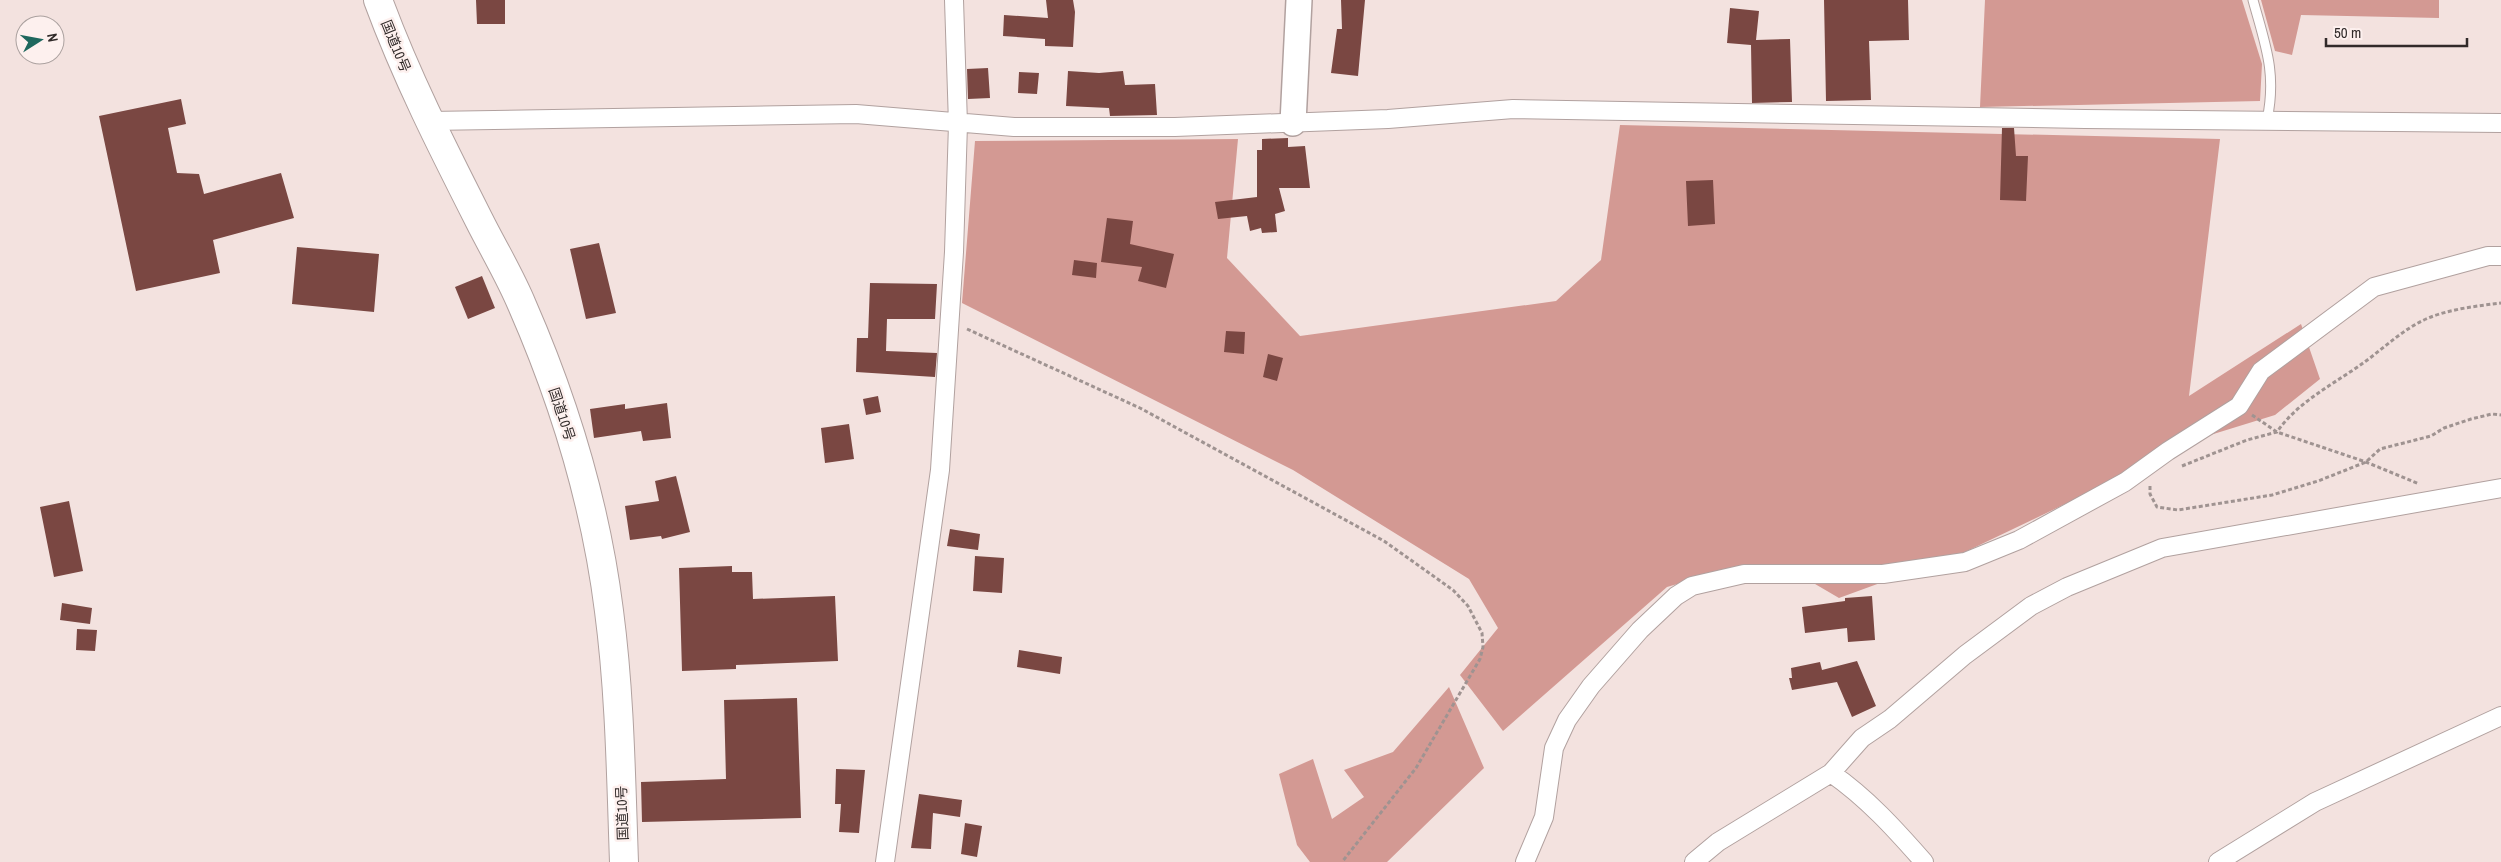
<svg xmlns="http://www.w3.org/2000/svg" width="2501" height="862" font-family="'Archivo Narrow','Noto Sans JP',sans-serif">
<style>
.forest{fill:#d39993}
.building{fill:#7a4742}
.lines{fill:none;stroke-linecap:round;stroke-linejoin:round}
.lane-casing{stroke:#b1a19f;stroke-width:11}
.street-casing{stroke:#b1a19f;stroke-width:20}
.secondary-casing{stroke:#b1a19f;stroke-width:28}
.highway-casing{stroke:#b1a19f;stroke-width:30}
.path{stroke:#9f9391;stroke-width:3;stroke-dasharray:4 2.5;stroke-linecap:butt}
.lane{stroke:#fff;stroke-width:9}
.street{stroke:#fff;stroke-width:18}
.secondary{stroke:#fff;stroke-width:25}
.highway{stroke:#fff;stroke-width:28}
.labels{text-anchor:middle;stroke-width:5;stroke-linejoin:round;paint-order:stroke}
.street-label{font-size:14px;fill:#312a29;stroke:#fdf0ee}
</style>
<rect width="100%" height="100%" fill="#f3e2df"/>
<path class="forest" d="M1985,0H2242L2262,64L2260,101L1980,107Z
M2261,0H2439V18L2301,15L2292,55L2275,51Z
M1620,125L2220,139L2189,396L2301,324L2320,379L2275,415L2207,436L1965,552L1839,598L1786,567L1732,568L1667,587L1503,731L1460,675L1498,628L1469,579L1293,470L962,303L975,141L1238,139L1227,258L1300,336L1556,301L1601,260Z
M1449,687L1484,768L1387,862H1310L1297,845L1279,774L1313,759L1332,819L1364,797L1344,770L1393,752Z"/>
<path class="building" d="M476,0H505V24H477Z
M1046,0H1073L1075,12L1073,47L1045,46V39L1003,36L1004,15L1048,18Z
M1341,0H1365L1358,76L1331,73L1337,29H1342Z
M1824,0H1908L1909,40L1869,41L1871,100L1826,101Z
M1730,8L1759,11L1756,40L1790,39L1792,102L1752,103L1751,45L1727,43Z
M988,68L990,98L968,99L967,69Z
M1068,71L1099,73L1123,71L1125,85L1155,84L1157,115L1110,116L1109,108L1066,106Z
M1019,72L1039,73L1037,94L1018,93Z
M181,99L186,124L168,128L177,173L199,174L204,194L281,173L294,218L213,240L220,273L136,291L99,116Z
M2002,128H2014L2016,156H2028L2026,201L2000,200Z
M1288,138V147L1305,146L1310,188H1279L1285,211L1275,214L1277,232L1262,233L1261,228L1250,231L1247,216L1218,219L1215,202L1257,197V150H1262V139Z
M1713,180L1715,224L1688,226L1686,181Z
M1107,218L1133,221L1130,244L1174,254L1166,288L1138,281L1142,267L1101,262Z
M599,243L616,313L586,319L570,249Z
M297,247L379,254L374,312L292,304Z
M1074,260L1097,263L1096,278L1072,275Z
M482,276L495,308L468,319L455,287Z
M870,283L937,284L935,319H887L886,351L937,353L935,377L856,372L857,338H868Z
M1226,331L1245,332L1244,354L1224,352Z
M1268,354L1283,358L1277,381L1263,377Z
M878,396L881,412L866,415L863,399Z
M667,403L671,438L643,441L641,431L594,438L590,409L625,404V409Z
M849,424L854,459L825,463L821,428Z
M676,476L690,532L662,539L661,536L630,540L625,506L659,501L655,481Z
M69,501L83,571L54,577L40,507Z
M950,529L980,534L978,550L947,546Z
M975,556L1004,558L1002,593L973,591Z
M732,566V572H752L753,599L835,596L838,661L736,665V669L682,671L679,568Z
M1872,596L1875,640L1848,642L1847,628L1805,633L1802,607L1845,601V598Z
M62,603L92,608L90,624L60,620Z
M77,629L97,630L95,651L76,650Z
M1019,650L1062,657L1060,674L1017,667Z
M1857,661L1876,706L1852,717L1837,682L1792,690L1789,678H1792L1791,668L1820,662L1822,670Z
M797,698L801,818L642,822L641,782L726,779L724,700Z
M836,769L865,770L859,833L839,832L841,804H835Z
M919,794L962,800L960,817L933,813L931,849L911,848Z
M965,823L982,826L977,857L961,854Z"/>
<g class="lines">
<g class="lane-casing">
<path id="lane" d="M2253,0C2265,44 2277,73 2267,120"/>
</g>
<g class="street-casing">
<path id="street" d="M429,121L856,114L1014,127H1175L1388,119L1513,109L2085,119L2501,123
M1831,773C1867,798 1895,829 1924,862
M885,862L940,470L954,252L958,124L954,0
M1525,862L1544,817L1554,748L1567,720L1591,686L1640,630L1676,596L1692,586L1744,574H1883L1965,562L2019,540L2125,482L2168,451L2239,406L2261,371L2374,287L2488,256H2501
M1694,862L1718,842L1831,773L1862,738L1890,719L1965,655L2031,606L2067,587L2162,548L2501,488
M2218,862L2315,802L2501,716"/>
</g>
<g class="secondary-casing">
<path id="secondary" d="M1293,123L1299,0"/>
</g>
<g class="highway-casing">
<path id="highway" d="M378,0C406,76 442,147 479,220C493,248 510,276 522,305C564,401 596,507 609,611C620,694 621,779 624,862"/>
</g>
<path class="path" d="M967,329L1140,408L1384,541L1453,590L1468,606L1482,633L1483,647L1480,659L1416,768L1342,862
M2252,415L2277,432L2366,462L2419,484
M2182,466L2247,440L2277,432C2298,401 2336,383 2366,361C2386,346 2404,329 2426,319C2449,309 2477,306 2501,303
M2150,486V494L2157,507L2178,510L2272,495L2318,481L2346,470L2366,462L2380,449L2431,436L2444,428L2471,419L2492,414L2501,415"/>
<use href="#lane" class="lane"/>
<use href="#street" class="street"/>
<use href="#secondary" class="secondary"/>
<use href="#highway" class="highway"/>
</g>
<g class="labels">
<g class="street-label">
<text transform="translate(396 46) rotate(68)" y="5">国道10号</text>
<text transform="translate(562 414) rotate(72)" y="5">国道10号</text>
<text transform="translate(622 813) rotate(-92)" y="5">国道10号</text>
</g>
</g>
<g transform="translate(40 40) rotate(79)"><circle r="24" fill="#fdf0ee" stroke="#aba19f"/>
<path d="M0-4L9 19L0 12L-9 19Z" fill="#1e675d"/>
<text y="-8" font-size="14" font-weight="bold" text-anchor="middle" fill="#312a29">N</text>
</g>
<path d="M2326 38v8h141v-8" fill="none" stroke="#312a29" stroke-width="2.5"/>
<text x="2334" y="38" font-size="15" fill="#312a29" stroke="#fdf0ee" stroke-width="4" paint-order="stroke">50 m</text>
</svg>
